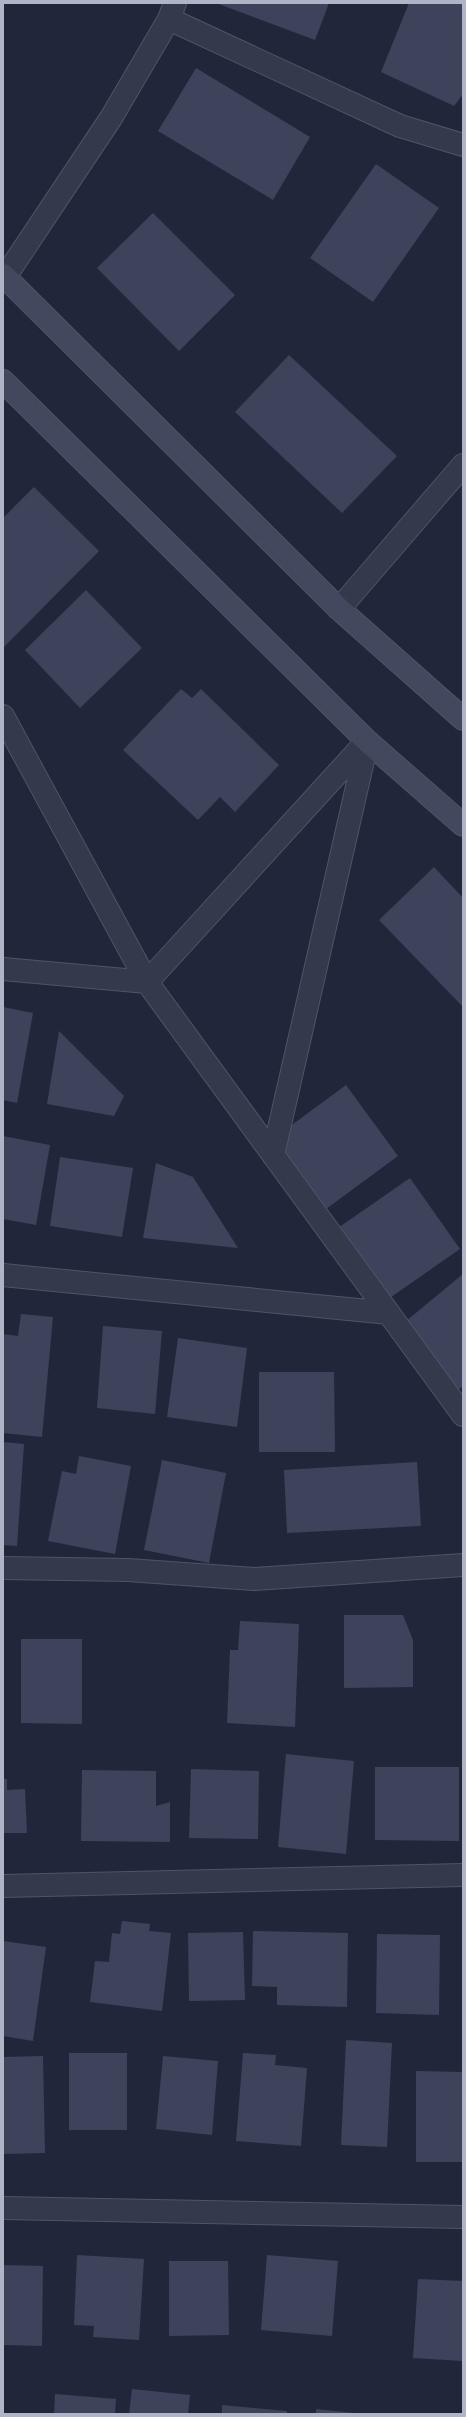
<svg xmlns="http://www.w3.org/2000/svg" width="466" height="2417" font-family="'Nunito Sans',sans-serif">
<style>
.building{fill:#3c435b}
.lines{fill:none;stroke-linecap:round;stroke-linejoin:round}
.minor-casing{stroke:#4f5466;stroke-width:24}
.secondary-casing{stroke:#4f5466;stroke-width:24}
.minor{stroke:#343a4b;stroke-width:22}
.secondary{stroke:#42485e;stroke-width:22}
</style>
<rect width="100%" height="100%" fill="#21273b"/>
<path class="building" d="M216,3H329L315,40Z
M409,3H463V94L454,106L381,72Z
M196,68L310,137L273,200L158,131Z
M376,164L439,208L373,302L310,258Z
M153,213L235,295L179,351L97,268Z
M289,355L397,456L342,513L235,412Z
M34,487L99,551L3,648V518Z
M86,590L142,648L80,708L25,650Z
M181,689L192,698L201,689L279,765L235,812L220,797L198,820L123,750Z
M434,867L463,898V1007L379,920Z
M3,1007L33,1013L17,1103L3,1100Z
M59,1031L124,1096L114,1116L47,1104Z
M346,1085L398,1156L322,1212L270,1141Z
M3,1136L50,1145L36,1225L3,1219Z
M60,1157L133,1168L122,1237L50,1226Z
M156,1163L193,1177L238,1248L143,1238Z
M410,1178L460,1249L384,1302L335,1230Z
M463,1274V1386L456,1392L400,1326Z
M21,1314L53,1317L42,1437L3,1433V1334L18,1336Z
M103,1326L162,1331L155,1414L97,1408Z
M178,1338L247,1348L237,1427L167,1417Z
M259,1372H334L335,1452H259Z
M3,1442L24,1444L17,1546L3,1545Z
M79,1456L131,1466L115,1554L48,1541L62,1471L76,1474Z
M162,1460L226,1473L209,1563L144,1550Z
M417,1462L421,1526L287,1533L284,1470Z
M344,1615H403L413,1640V1687L344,1688Z
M240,1621L299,1624L295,1727L227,1723L230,1650H238Z
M21,1639H82V1724L21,1723Z
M286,1754L354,1761L346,1854L278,1847Z
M375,1767H459V1841L375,1840Z
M191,1769L259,1771L258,1839L189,1838Z
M82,1770L156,1771V1806L170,1802V1842L81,1841Z
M3,1779H7V1790L25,1789L27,1833H3Z
M122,1921L150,1924L149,1931L171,1933L162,2011L90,2002L95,1961L109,1962L112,1933L120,1934Z
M253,1931L348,1933L347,2007L277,2005V1987L252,1986Z
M243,1932L245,2000L189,2001L188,1933Z
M377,1934L440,1935L439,2015L376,2013Z
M3,1941L46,1947L33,2041L3,2036Z
M346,2040L392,2043L387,2147L341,2145Z
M69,2053H127V2130H69Z
M243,2053L276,2055L275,2065L307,2068L301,2146L236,2141Z
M43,2056L45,2153L3,2154V2057Z
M163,2056L218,2061L212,2135L156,2129Z
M416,2071L463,2072V2162H416Z
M77,2255L144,2259L139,2340L93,2337L94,2326L74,2325Z
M267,2255L338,2261L332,2336L261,2330Z
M169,2261H228L229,2335L169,2336Z
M3,2265L43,2266L42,2346L3,2345Z
M418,2279L463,2281V2361L413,2358Z
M132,2389L190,2395L188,2414H129Z
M55,2394L116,2399L115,2414H54Z
M222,2405L287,2411V2414H222Z
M316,2409L355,2413V2414H316Z"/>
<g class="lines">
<g class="minor-casing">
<path id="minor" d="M169,19L400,126L463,145
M5,277L111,118L169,19L175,3
M339,609L463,465
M3,716L147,982L463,1415
M3,969L147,982L367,741
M273,1155L367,743
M3,1275L389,1313
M3,1568L128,1570L254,1579L463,1565
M3,1886L463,1875
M3,2208L463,2217"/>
</g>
<g class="secondary-casing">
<path id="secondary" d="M3,275L339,609L463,719
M3,381L367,741L463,825"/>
</g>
<use href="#minor" class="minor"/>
<use href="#secondary" class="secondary"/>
</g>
<rect width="466" height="2417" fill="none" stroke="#afb4c7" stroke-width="8"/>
</svg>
